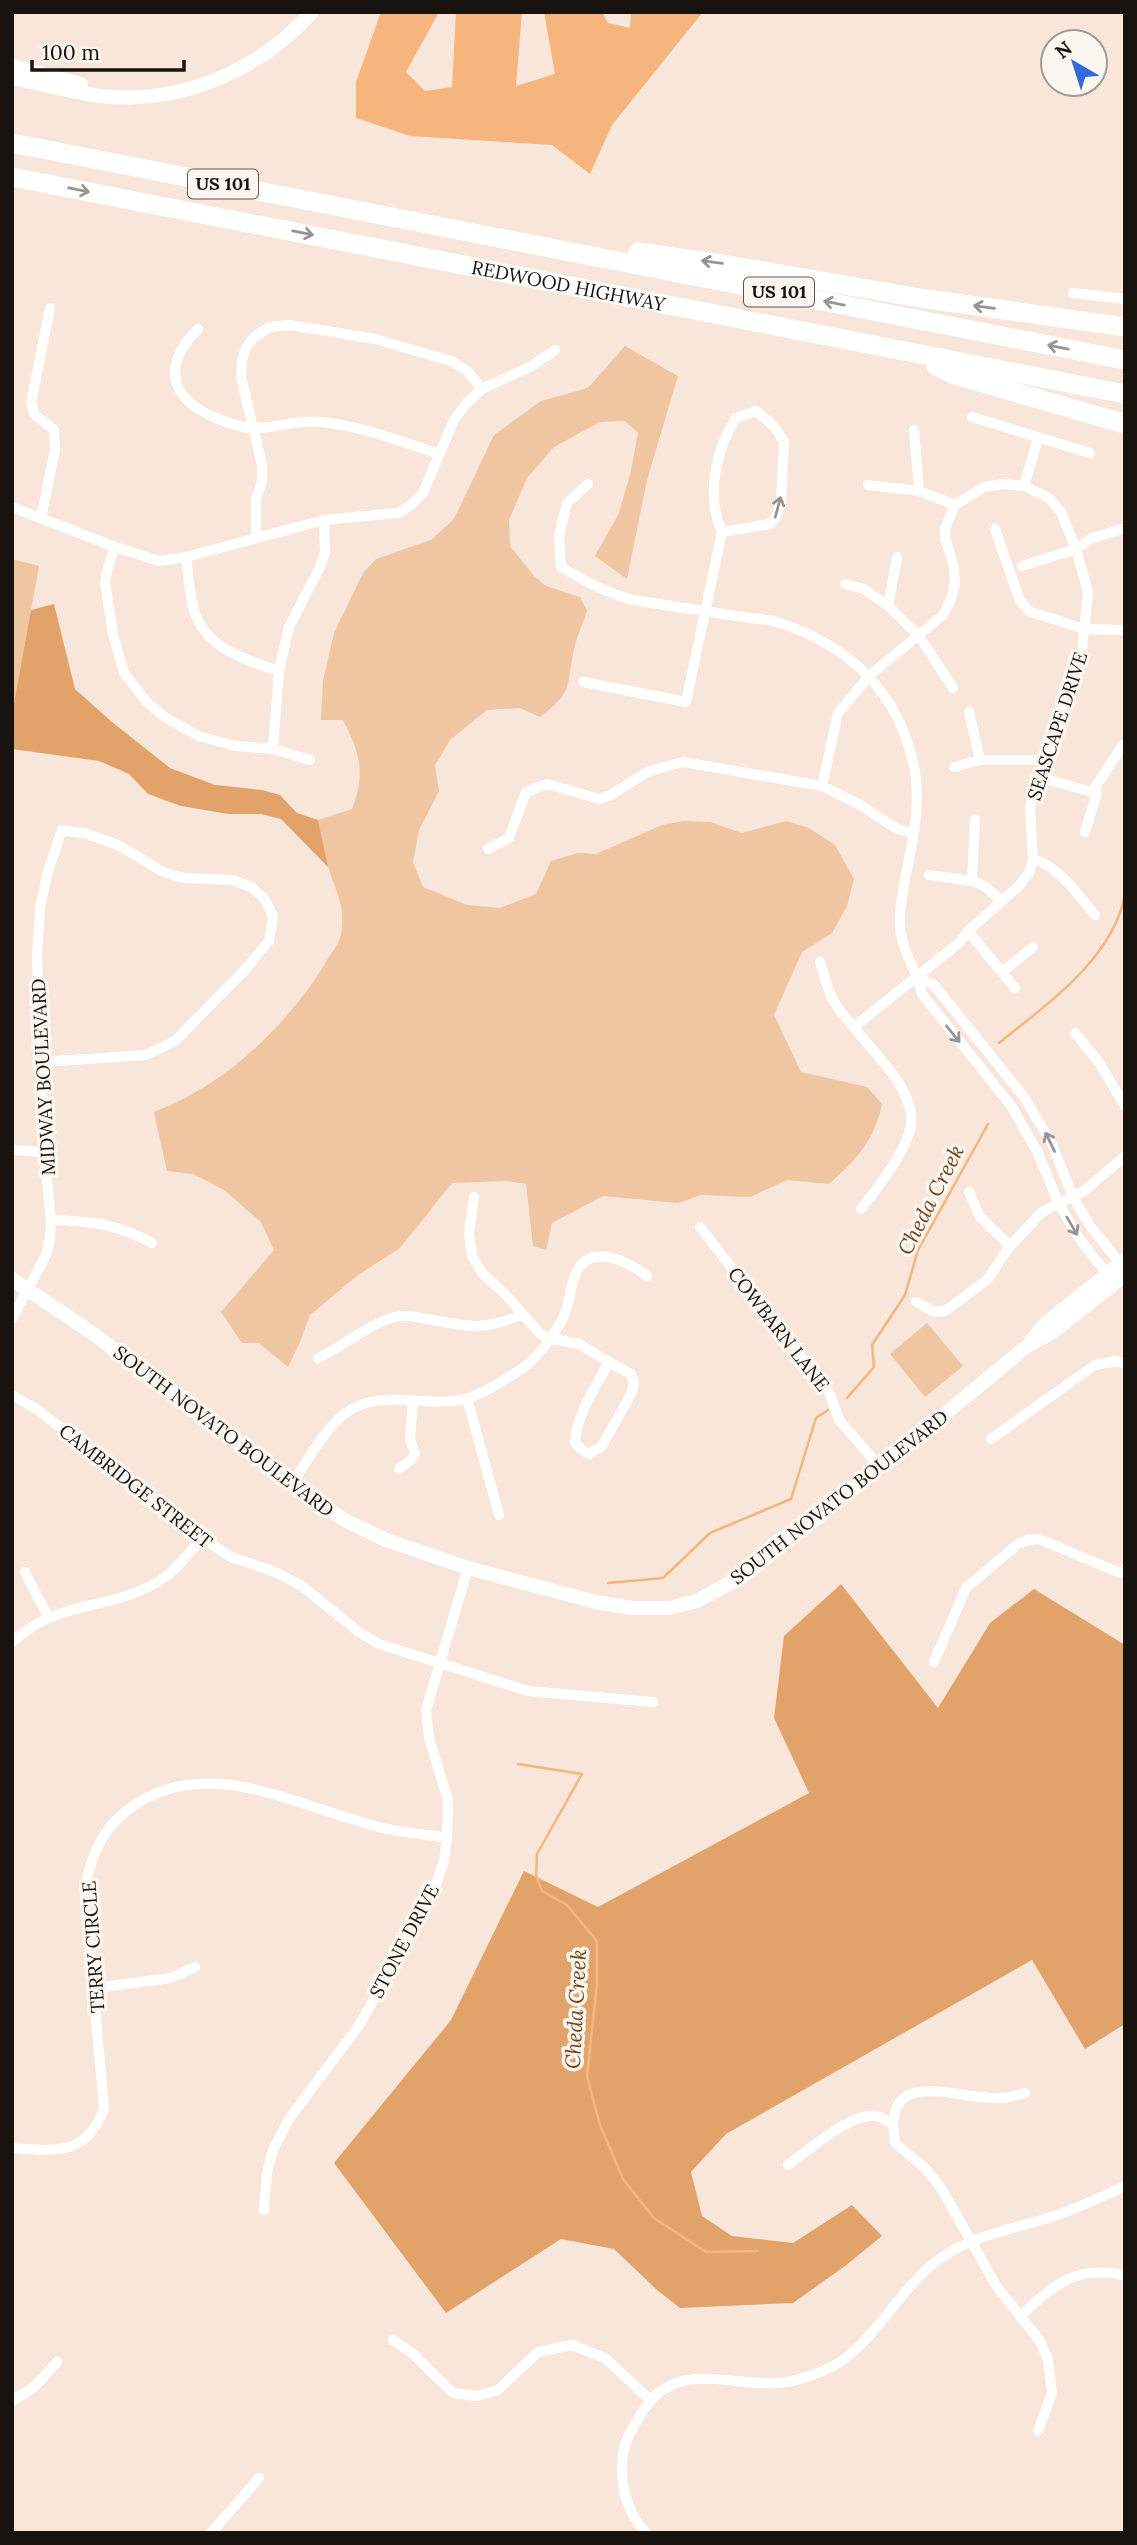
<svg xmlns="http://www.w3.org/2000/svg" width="1137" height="2545" font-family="Lora,serif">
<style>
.green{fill:#efc5a2}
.forest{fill:#e2a36a}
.water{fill:#f5b57c}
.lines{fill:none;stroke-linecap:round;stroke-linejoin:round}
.stream{stroke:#f5b57c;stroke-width:2.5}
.street{stroke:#fff;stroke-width:10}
.secondary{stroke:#fff;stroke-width:14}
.highway{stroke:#fff;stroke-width:19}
.oneway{stroke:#979593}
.labels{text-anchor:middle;stroke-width:7;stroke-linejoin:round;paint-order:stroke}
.shield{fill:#fcf6f0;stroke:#5c5752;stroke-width:2}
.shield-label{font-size:18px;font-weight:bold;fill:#18130e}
.street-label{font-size:19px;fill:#18130e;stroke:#fcf6f0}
.water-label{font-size:21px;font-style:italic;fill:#71461d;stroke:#fcf6f0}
</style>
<rect width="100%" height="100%" fill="#f7e6d9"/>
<path class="green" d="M625,346L678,376L647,480L627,579L595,556L619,513L631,471L638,433L625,421L600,422L554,447L527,478L509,520L510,546L534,576L546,586L580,597L587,611C583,624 577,636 574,649C566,687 574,691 540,717L520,708L487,710L450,740L435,765L439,791L419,830L413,862L423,887L467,905L500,908L536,894L551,861L578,853L596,854L662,825L684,821L710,822L742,833L786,821L809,828L835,845L854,879L847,906L832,933L802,952L774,1015L801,1072L867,1087L882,1104C874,1141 857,1159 829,1184L787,1180L750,1197L701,1195L678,1203L603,1196L552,1223L546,1250L533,1246L526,1184L506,1181L452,1183L400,1248L358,1275L310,1315L300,1342L288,1367L259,1343H242L221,1312L274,1250L261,1222L224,1190L193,1174L167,1171L154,1112C224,1085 283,1030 323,967C328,957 339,945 341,934C346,907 336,892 328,867C324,852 321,835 318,820L352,809C366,773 360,753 343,720H321L323,681L334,633L363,573L376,559L431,540L454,519L494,435L541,401L588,388Z
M12,559L39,566L12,714Z
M927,1323L963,1366L925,1397L890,1354Z"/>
<path class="forest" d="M54,604L75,689L112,722L170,768L215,785L262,790L280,795L297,813L318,820L328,867L281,819L261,814H228L181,806L148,794L129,774L99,761L12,749V714L31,610Z
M841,1584L938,1708L990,1623L1034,1589L1125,1645V2024L1085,2049L1032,1960L726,2134L691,2172L702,2216L732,2236L793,2243L852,2205L882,2236L845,2266L793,2303L680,2308L657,2290L614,2249L561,2239L446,2313L334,2163L451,2020L524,1871L598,1907L809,1793L774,1718L784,1636Z"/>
<path class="water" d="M381,12H439L406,72L425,91L452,87L456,12H522L516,86L555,74L544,12H602L608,23L630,28L631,12H703L612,125L590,174L552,145L410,136L356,118V82Z"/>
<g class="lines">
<path class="stream" d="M999,1043C1047,1004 1112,960 1125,895
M847,1398L874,1367L872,1345L905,1295L918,1250L988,1124
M608,1583L663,1578L710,1533L791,1499L816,1418L828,1410
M518,1764L582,1774L537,1854L536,1875L542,1891L567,1905L597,1941V1984L587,2076L600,2125L623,2179L654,2218L706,2252L758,2251"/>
<path class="street" d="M1073,293L1125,299
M198,329C162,365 169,399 216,418C228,423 239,427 252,428C275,429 297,419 321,422C362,426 400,441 439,454
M972,417L1090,453
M914,430L919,491
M588,484L567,503L559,536L561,567C581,579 601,590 623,597C636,602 651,602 665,605C691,609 717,613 743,617C755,619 769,619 780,623C853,647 901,696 915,772C923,820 904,867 900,914C897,948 916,964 922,994L1012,1107L1037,1151L1059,1204L1078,1237L1107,1274L1114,1275
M868,485L919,491L955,505
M1024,486L1038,439
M12,507L115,547L159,561L186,557L324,520L398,513L411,505L423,493L454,420L466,404L482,389L530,367L555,350
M41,518L55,450L54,430L35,415L31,403L50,308
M995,529L1020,601L1030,612L1085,629L1125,630
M256,538V500L262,481V465L241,377L242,361L246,347L254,337L269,327L290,325L375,339L454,362L468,372L482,389
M115,547L107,570L105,583L113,634L124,673L147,702L163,716L198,736L236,746L273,749L310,760
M186,557C188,573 189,590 193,606C202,647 243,659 279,671
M897,557L888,606L919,636L953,688
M1022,566L1076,549L1092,538L1125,528
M845,584L864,589L888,606
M583,682L686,702L722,532C706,496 715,451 736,418L756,411L775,427L784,442L781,503L775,519L770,524L722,532
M969,712L980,760H1043
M273,749L279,671L289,627L320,567L325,552L324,520
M954,767L980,760
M1038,777L1092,792L1123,745
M822,786L838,713L869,676L943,615L951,599L955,584L954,567L945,538V528L955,505L984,487L1002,484L1024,486L1049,498L1061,512L1076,549L1088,592L1081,660L1043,760L1033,794L1030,808L1033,859L1029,873L1019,886L968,931L959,943L854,1027
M975,820L972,881L985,886L1001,901
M1085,832L1097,793L1092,792
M488,849L509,838L526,792L547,784L599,799L611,795L647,772L683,762L822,786L860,805L897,829L913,833
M1033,859C1060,867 1077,894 1095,915
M929,875L972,881
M968,931L1015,988
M820,962C824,974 827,987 832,998C851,1034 917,1082 911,1125C907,1151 878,1188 861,1209
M1002,972L1033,947
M918,977L934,985L1024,1097L1052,1144L1073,1197L1091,1227L1120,1263L1122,1269
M1075,1033L1098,1061L1125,1106
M12,1150L44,1152
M969,1192L980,1217L1010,1246
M474,1197L469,1232L472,1256L482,1273L505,1294L540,1334L548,1338L579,1344L609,1362
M51,1220C90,1221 117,1224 152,1243
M700,1227L830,1394L839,1420L880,1467
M916,1302L934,1312L945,1311L987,1280L1010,1246L1042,1212L1084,1191L1125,1156
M12,1319L46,1255L50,1238L51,1220L44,1152L37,956L40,908L48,871L62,830L87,834L120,846L163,872L183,878L233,880L251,887L264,898L273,916L269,941L244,971L175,1041L146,1055L42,1062
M318,1358C344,1347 367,1324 395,1317C408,1314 420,1318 433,1320C473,1328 485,1330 523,1314
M609,1362L631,1374L634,1382L632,1392L602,1446L589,1454L582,1450L575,1443C576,1415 596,1386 609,1362Z
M12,1395L38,1410L202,1538L231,1557L273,1571L302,1586L359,1632L379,1644L528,1691L653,1702
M467,1398L499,1515
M991,1439L1095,1365L1116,1361L1125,1364
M399,1469L411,1460L415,1454L410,1439L413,1400
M292,1484C308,1460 324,1429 347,1412C383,1387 428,1410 468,1398C487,1392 507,1379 524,1367C538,1357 552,1337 561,1322C570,1307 569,1287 577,1271C592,1243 629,1262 647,1276
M25,1572L48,1617
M12,1642C59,1599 106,1611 156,1583C174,1573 188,1554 202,1538
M934,1662L966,1588L1018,1544L1028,1540L1039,1539L1120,1573L1125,1569
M95,1988L171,1978L195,1967
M1025,2093C1018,2095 1011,2097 1004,2098C959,2102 881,2061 895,2143L925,2168L941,2188L997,2287L1040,2341L1048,2360L1052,2393L1038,2431
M12,2148C55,2151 88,2156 104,2108L85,1896C87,1864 100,1832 125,1812C203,1749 296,1807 379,1827C401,1833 425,1834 447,1838
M788,2165C809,2150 850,2113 876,2116C881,2116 887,2121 891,2123
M264,2210L267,2173L273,2150L289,2119L360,2024L434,1890L444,1861L447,1838L448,1800L429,1738L426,1710L468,1568
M1021,2315C1057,2284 1074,2265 1125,2275
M393,2340L412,2353L453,2393L477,2396L498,2390L538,2352L572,2345L605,2358L649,2399
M12,2401L34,2387L57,2362
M211,2533L259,2478
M646,2533C626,2512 619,2482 623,2454C625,2440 632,2429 640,2416C672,2358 725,2386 778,2383C796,2382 828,2371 843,2360C878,2334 900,2291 934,2263C967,2236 1011,2230 1051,2217C1076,2209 1101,2197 1125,2186"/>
<path class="secondary" d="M12,66L81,84
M12,78C42,84 71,92 101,96C181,105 260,70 312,12
M12,1279L95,1335L292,1484L346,1521L386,1540L468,1568L596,1602L631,1608H669L697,1601L743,1576L857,1486L1026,1347L1053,1332L1125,1275
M1031,1341L1046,1323L1125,1260"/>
<g class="highway">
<path d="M12,143L1125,360"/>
<path id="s1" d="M12,177L1125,394"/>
<path d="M638,252L728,265L920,298L1125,327"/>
<path d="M936,366L952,374L1125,424"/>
</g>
</g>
<defs><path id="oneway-shaft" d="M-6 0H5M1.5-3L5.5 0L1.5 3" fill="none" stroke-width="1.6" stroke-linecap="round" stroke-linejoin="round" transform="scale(1.75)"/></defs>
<g class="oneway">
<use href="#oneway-shaft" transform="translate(79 190) rotate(11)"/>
<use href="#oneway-shaft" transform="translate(303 233) rotate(11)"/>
<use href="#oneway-shaft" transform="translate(712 262) rotate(-172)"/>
<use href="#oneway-shaft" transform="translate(834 303) rotate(-169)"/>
<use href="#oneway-shaft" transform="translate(984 307) rotate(-172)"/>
<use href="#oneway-shaft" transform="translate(1058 347) rotate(-169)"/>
<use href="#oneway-shaft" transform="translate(778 507) rotate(-75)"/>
<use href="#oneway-shaft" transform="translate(953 1034) rotate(51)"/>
<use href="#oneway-shaft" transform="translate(1050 1142) rotate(-116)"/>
<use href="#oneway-shaft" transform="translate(1072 1226) rotate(60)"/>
</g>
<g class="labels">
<g class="shield">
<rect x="188" y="169.5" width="70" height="29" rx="5"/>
<rect x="744" y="277.5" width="70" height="29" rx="5"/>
</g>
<g class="shield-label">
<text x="223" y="190">US 101</text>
<text x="779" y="298">US 101</text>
</g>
<g class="street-label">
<text dy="7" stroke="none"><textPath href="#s1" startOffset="567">REDWOOD HIGHWAY</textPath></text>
<text transform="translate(1057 726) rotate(-72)" y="7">SEASCAPE DRIVE</text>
<text transform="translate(43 1077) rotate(-93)" y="7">MIDWAY BOULEVARD</text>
<text transform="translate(779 1329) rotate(52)" y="7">COWBARN LANE</text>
<text transform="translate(224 1431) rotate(37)" y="7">SOUTH NOVATO BOULEVARD</text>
<text transform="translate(136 1486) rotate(38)" y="7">CAMBRIDGE STREET</text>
<text transform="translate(839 1497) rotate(-38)" y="7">SOUTH NOVATO BOULEVARD</text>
<text transform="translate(404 1941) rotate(-62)" y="7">STONE DRIVE</text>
<text transform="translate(93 1947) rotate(-94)" y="7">TERRY CIRCLE</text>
</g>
<g class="water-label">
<text transform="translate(931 1200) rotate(-63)" y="7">Cheda Creek</text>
<text transform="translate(576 2009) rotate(-87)" y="7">Cheda Creek</text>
</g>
</g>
<rect width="1137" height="2545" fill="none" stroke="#18130e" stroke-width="28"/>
<g transform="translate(1074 63) rotate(321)"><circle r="33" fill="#fcf6f0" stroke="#a19b96" stroke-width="2"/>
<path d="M0-5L12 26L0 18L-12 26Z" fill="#3269d8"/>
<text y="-10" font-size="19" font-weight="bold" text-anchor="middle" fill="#18130e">N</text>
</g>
<path d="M32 60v10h152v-10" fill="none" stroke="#18130e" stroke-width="3.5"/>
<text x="42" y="60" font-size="21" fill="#18130e" stroke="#fcf6f0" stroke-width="5" paint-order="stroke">100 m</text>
</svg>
